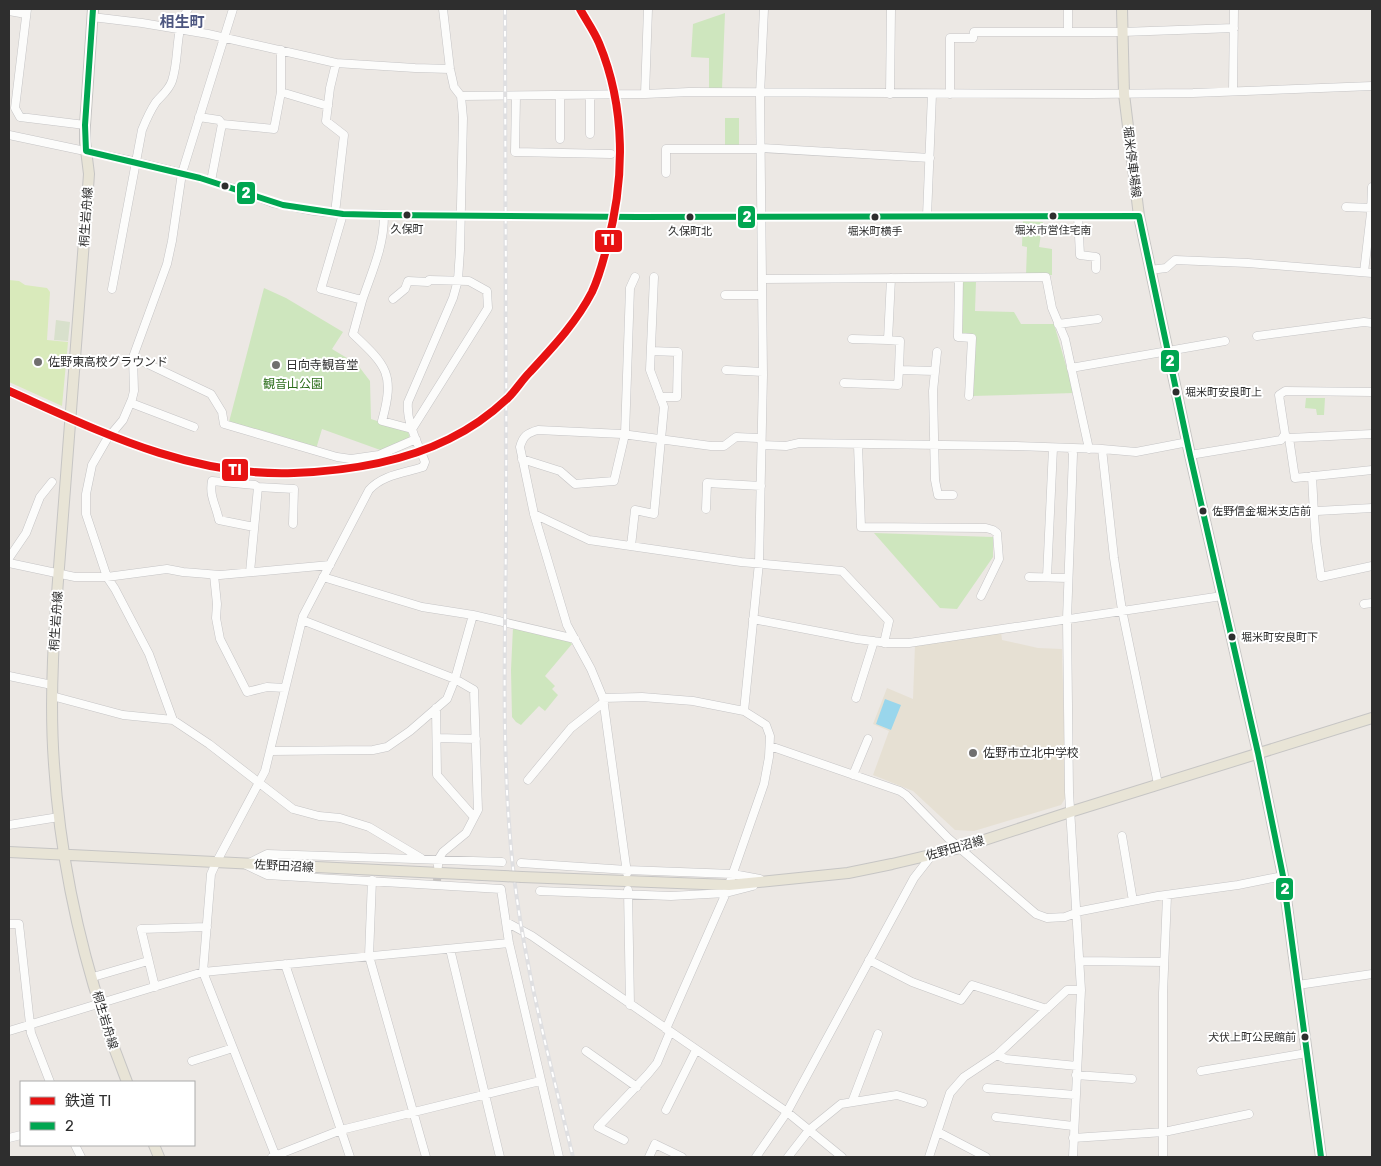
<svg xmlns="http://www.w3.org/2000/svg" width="1381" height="1166" font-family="Rubik,'Noto Sans JP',sans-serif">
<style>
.education{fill:#e6e0d3}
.green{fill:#cee6be}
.cemetery{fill:#d8e0cc}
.pitch{fill:#d9eabb}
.water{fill:#99d6ec}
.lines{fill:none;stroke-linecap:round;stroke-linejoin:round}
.minor-tunnel{stroke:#c6c3c0;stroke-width:8;stroke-dasharray:8 4;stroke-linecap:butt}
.minor-casing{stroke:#c5c4c5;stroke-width:9}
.major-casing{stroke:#c6c5c4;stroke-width:12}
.minor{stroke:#fcfcfb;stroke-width:8}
.major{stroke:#e8e4d6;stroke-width:10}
.rail-casing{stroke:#dfdfe1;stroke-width:4}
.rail{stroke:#fff;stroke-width:2;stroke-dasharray:5.5;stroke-linecap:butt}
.major-bridge-casing{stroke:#c6c5c4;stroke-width:12;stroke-linecap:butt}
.major-bridge{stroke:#e8e4d6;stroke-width:10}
.bus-1-casing{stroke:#fff;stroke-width:10}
.bus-1{stroke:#00a651;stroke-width:6}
.rail-1-casing{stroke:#fff;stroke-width:11}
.rail-1{stroke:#e71212;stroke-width:8}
.bus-dot{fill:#2e2e2e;stroke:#fff;stroke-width:2}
.poi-dot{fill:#706f6e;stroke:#fff;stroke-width:2}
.labels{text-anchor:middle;stroke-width:4;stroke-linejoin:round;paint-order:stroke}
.bus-label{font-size:11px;fill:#2e2e2e;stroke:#fff}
.street-label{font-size:12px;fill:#2e2e2e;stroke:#fff}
.poi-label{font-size:12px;fill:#2e2e2e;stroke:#fff;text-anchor:start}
.park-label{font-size:12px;fill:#2c6e1b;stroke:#fff}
.quarter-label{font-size:15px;font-weight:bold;fill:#4d5680;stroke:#fff}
.line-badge{stroke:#fff;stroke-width:2}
.badge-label{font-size:14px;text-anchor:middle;font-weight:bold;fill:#fff}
</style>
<rect width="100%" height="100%" fill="#ece8e4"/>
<path class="education" d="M1001,632L1002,640L1038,648L1062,649L1066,797L1061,805L974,831L955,830L913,791L873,775L889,731L873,724L887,688L913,699L915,645Z"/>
<path class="green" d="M725,13L722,89H709V58L691,57L693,24Z
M725,118H739V145H725Z
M1023,221L1043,222L1039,247L1052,249V275H1026L1027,247L1022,246Z
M961,280L976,281L975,311L1014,312L1021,324H1054L1074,393L972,396L974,336L960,335Z
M264,288L286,298L343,332L332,349L357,364L370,381L371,419L408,431L410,439L383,451L322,429L316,449L229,422Z
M1306,398H1325L1324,415H1317L1316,409L1305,408Z
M874,533L993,537V557L957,609L940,608Z
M513,627L569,641L572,644L545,676L555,686L552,689L558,695L545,711L539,706L521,725L516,722L512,717L511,670Z"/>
<path class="cemetery" d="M56,320L70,322L68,341L54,340Z"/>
<path class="pitch" d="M9,280L19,281L25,285L47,288L50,292L47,340L68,342L62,406L9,382Z"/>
<path class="water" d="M885,699L901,705L891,730L876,724Z"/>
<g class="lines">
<path class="minor-tunnel" d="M437,881L438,868"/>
<g class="minor-casing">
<path id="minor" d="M27,9L15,108L20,117L85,125
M1068,9V32
M9,11L26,14
M92,17L142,23L208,34L336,63L415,68L450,69
M1233,91L1234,9
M281,92L328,106
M645,94L648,9
M890,94L891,9
M950,94V38H973L974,32H1122L1234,28
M560,95V139
M461,96L645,94L689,92L1091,94L1193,93L1372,86
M516,96L515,152L611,154
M199,117L219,120L222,124L274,129L281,92V50
M590,134V95
M9,135L137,162L182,173L237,189L273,203L314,211L343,214L637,217L1139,216
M666,173V149H756L760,148L930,158
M211,181L222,124
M1346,207L1372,208
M335,213L344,135L326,121L330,88L336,63
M343,214L321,289L362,300
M384,215C384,247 372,271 362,301C359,312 356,323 353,334C387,366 395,374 382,421L412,429L488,308L487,291L469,281L429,280L428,282L408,281L405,289L393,299
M927,216L932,94
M1078,216L1080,255L1096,257V269
M1150,270L1166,268L1175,260L1248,263L1372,273
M1364,272L1371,213L1372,187
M891,278L888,340L900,341L899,370L935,371
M959,278L958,337L972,338L969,396
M762,279L1046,277L1052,308L1065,339L1089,449
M112,289L142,130C146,120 150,111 156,102C162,95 169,90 172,81C180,57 174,31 188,9
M725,295H762
M1058,324L1098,319
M1257,336L1364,322L1372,323
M852,339L888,340
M651,351L678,352L677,397H660
M937,352L933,391L935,480L938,495H953
M133,357L211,394L222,412L224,424L337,457L351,459L379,455L416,439
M1071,368L1225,341
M726,370L763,372
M844,383L898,385L899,370
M131,403L194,427
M1286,436L1289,438L1372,434
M1289,438L1295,478L1372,470
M762,445L786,446L799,443L1016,446L1102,449L1136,452L1188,442
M858,445L861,527L986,528L993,530L997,533L999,559L981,596
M1071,448L1073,454L1067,619L1069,792L1081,990L1073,1157
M1102,449L1114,558L1122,610L1158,784
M1190,455L1281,440L1285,434L1279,395L1285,391L1372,392
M522,459L560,471L575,484L614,481L625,434L630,288L635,277
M1312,476L1314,514
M258,487L294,489L293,524
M1372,508L1317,511L1314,514L1316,541L1321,577L1372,566
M706,509L707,483L761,486
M534,514L589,540L741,562L842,571L889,621L884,643
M631,546L635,510L654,514L664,407L650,370L654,277
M9,558L26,533L40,497L52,482
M9,563L75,577H107L167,569L183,572L220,575L330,565
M250,572L258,487L255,485L212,481C209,496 216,505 219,520L254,527
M214,575L217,604L216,618L220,639L247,692L267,687L285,688
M323,577L422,607L473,615L575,639
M1029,577L1068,578
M1047,577L1053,448
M1364,604L1372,603
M753,619L857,639L888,643H909L1222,596
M302,620L455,679L474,690L478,810L466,833L443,852L438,860V866
M9,676L52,685
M52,696L123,715L173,720L209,744L293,809L319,816L340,818L369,827L421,858
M603,698L642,697L693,701L744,711
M856,698L874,641
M436,708L437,775L474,817
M173,720L149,654L115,589L107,577L86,514V494L92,465L107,439L123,420L132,399L134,391L133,357L167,264L172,241L182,173L233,9
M437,738L476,739
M770,746L900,791L906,795L948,838L1036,914L1047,918L1065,917L1081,911L1158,896L1238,885L1283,876
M270,751L373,750L387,747L410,731L447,699L455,679L473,615
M853,775L868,739
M528,780L571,728L604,702
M9,825L59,817
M1122,836L1133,901
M249,863L267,854L502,862
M521,863L627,870L733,874L760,879
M246,865L267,875L501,889L509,943L559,1157
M627,873L603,698L591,669L567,625L534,514L520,447C523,436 527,433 538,430L622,434L711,446H724L736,437L758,438L761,440
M372,880L369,956L426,1157
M628,890L630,1005
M540,891L671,896L726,893L753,886
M506,922L532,936L787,1112L842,1157
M9,924H19L31,1033L50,1082
M450,949L500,1157
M869,960L912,982L961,1000L972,985L1047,1009
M1081,961L1164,962
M285,964L350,1157
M93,977L148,961
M1298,985L1372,974
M155,987L141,929L207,927
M666,1029L726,893L764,784L769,757L770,736L766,725L744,711L759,563L763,375L760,94L764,9
M9,1031L203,972L509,943
M586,1051L637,1087
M997,1055L1006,1059L1077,1066
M192,1061L233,1048
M1201,1071L1307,1053
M1076,1075L1132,1079
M987,1088L1075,1095
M852,1102L878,1034
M666,1110L696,1050
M996,1117L1073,1126
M938,1132L986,1157
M9,1138L21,1135
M1073,1138L1164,1132L1249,1114
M624,1140L598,1127L648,1074L657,1063L670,1032
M75,1145L81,1157
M272,1157L341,1130L540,1081
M276,1157L203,972L211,874L216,863L265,771L303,616L369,490C382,475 404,473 423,467L425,462C418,443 406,423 408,402L453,298L458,280L460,250L463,118L461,96L454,87L450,69L443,9
M649,1157L655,1144L682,1157
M756,1157L787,1112L914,878L932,855
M788,1157L809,1130L841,1104L897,1095L923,1103
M929,1157L950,1093L964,1077L997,1055L1067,990H1081
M1163,1157V993L1167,896"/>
</g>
<g class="major-casing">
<path id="major" d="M93,9L85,125V142L89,174C81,288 72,402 63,515C57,598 48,681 54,764C61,872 87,981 127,1082
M1122,9L1124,94L1139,216L1190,455L1258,753L1283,876L1321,1157
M9,852L503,876
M522,877L729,885L848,873L892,864L960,848L1070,812L1372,718
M154,1145L159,1157"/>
</g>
<use href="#minor" class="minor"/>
<use href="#major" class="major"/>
<g class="rail-casing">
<path id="rail" d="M505,9C505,177 507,345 506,514C506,632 500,750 513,868C524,966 550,1062 573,1157"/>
</g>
<use href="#rail" class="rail"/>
<g class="major-bridge-casing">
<path id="major-bridge" d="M503,876L522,877"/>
</g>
<use href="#major-bridge" class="major-bridge"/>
<g class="bus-1-casing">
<path id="bus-1" d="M93,9L85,125L86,151L200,178L283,205L343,214L384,215L637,217L1139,216L1190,455L1258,753L1283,876L1321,1157"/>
</g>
<use href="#bus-1" class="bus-1"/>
<g class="rail-1-casing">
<path id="rail-1" d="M9,391C101,432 190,477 294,473C347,471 401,463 449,439C470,429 491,414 508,398C516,390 522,380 530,372C553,347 576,323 592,292C599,277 603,262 607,246C625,179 626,108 599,43C594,31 586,20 580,9"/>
</g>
<use href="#rail-1" class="rail-1"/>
</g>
<g class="bus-dot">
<circle cx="225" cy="186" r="4.5"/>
<circle cx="407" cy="215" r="4.5"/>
<circle cx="1053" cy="216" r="4.5"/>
<circle cx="690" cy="217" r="4.5"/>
<circle cx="875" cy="217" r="4.5"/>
<circle cx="1176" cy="392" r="4.5"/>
<circle cx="1203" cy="511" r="4.5"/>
<circle cx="1232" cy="637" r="4.5"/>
<circle cx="1305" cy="1037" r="4.5"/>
</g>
<g class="poi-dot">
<circle cx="38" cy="362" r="5"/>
<circle cx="276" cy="365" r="5"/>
<circle cx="973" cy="753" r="5"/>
</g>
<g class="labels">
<g class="bus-label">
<text x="407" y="233">久保町</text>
<text x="1053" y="234">堀米市営住宅南</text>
<text x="690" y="235">久保町北</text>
<text x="875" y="235">堀米町横手</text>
<text x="1185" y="396" text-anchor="start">堀米町安良町上</text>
<text x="1212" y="515" text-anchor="start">佐野信金堀米支店前</text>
<text x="1241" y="641" text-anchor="start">堀米町安良町下</text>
<text x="1296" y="1041" text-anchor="end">犬伏上町公民館前</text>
</g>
<g class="street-label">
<text transform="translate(1132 162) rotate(83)" y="4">堀米停車場線</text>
<text transform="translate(86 217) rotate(-86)" y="4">桐生岩舟線</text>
<text transform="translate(56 621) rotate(-86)" y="4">桐生岩舟線</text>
<text transform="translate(955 848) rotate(-16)" y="4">佐野田沼線</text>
<text transform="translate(284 866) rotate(3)" y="4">佐野田沼線</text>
<text transform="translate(105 1020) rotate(73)" y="4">桐生岩舟線</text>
</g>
<g class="poi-label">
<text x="48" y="366">佐野東高校グラウンド</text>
<text x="286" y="369">日向寺観音堂</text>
<text x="983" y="757">佐野市立北中学校</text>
</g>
<g class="park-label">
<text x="293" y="388">観音山公園</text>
</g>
<g class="quarter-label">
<text x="182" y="27">相生町</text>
</g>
</g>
<g class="line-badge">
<rect x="236" y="181" width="20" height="24" rx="5" fill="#00a651"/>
<rect x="737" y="205" width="19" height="24" rx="5" fill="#00a651"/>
<rect x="594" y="229" width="29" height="24" rx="5" fill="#e71212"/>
<rect x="1160" y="349" width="20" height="24" rx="5" fill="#00a651"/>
<rect x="221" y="458" width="28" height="24" rx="5" fill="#e71212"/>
<rect x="1275" y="877" width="19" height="24" rx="5" fill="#00a651"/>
</g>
<g class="badge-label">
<text x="246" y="198">2</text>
<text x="747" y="222">2</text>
<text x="608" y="245">TI</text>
<text x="1170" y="366">2</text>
<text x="235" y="475">TI</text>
<text x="1285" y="894">2</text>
</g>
<rect width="1381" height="1166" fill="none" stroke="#2e2e2e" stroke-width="20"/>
<rect x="20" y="1081" width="175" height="65" fill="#ffffff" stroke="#ababab"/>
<rect x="30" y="1097" width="25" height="8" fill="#e71212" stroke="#ababab"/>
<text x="65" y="1106" font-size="15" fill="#2e2e2e">鉄道 TI</text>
<rect x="30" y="1122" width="25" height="8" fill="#00a651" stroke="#ababab"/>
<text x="65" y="1131" font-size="15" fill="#2e2e2e">2</text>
</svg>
